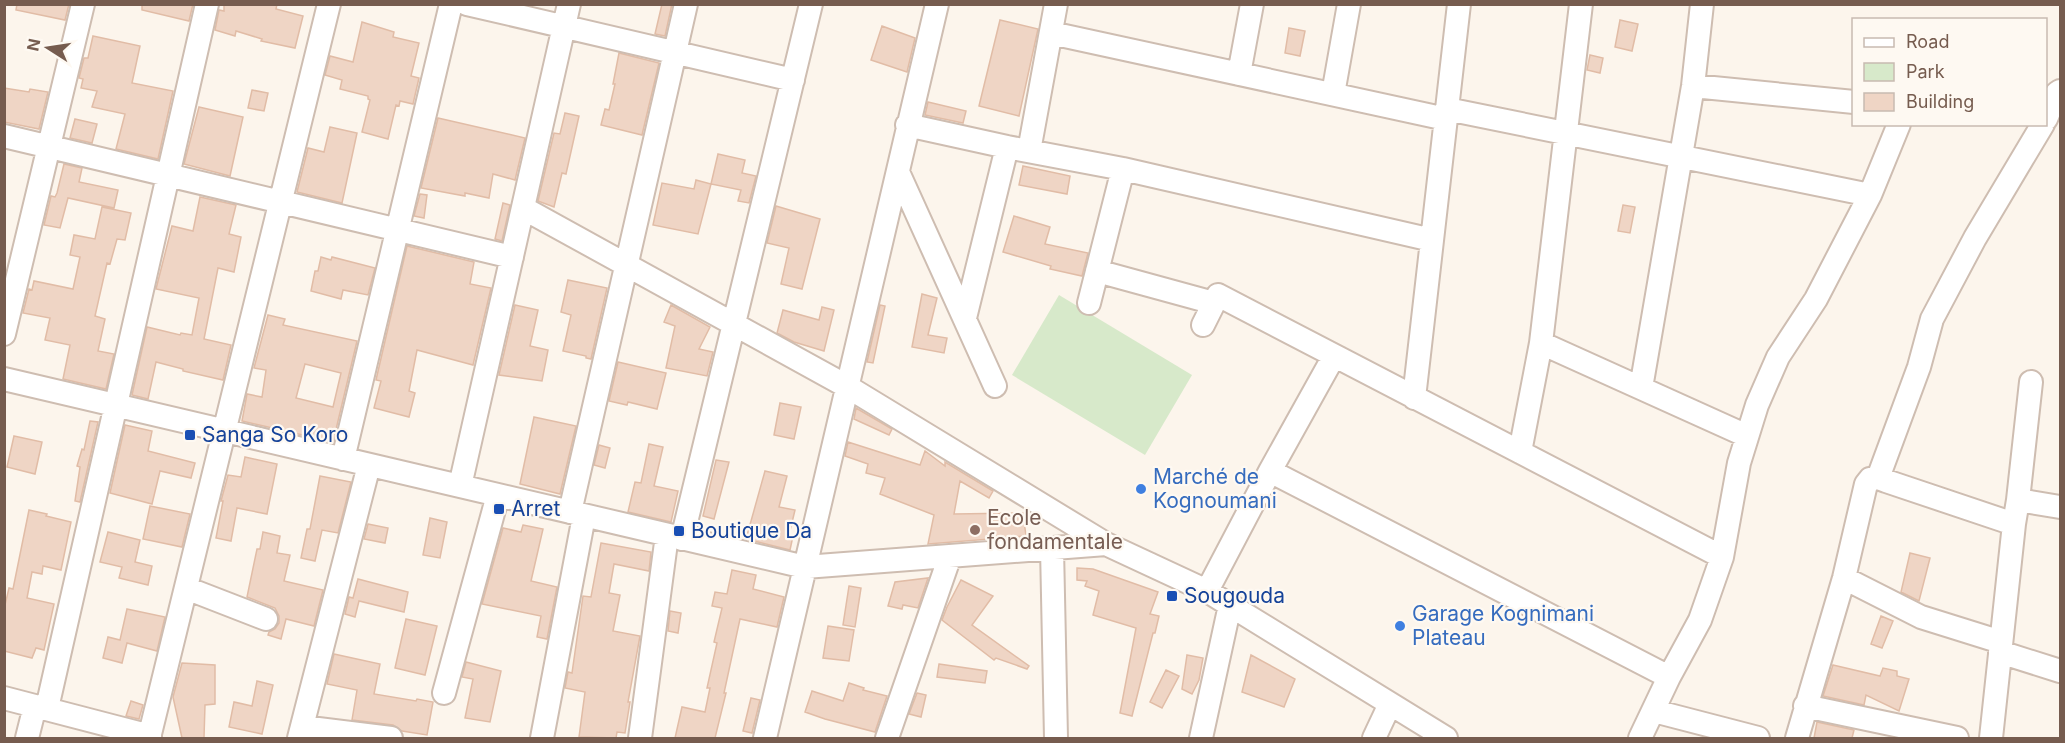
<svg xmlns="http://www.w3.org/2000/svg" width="2065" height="743" font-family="Inter,sans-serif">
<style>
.green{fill:#d7e9ca}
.building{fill:#efd5c5;stroke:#e1bca6;stroke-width:1.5;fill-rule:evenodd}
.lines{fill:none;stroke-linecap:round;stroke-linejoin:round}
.minor-casing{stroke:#cebdb1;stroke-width:26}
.minor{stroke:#fff;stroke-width:22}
.transit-dot{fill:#1a4fb4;stroke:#fef9f2;stroke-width:2}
.shop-dot{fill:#3f7fe0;stroke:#fef9f2;stroke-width:2}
.education-dot{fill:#8d6e63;stroke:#fef9f2;stroke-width:2}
.labels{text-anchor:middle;stroke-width:4.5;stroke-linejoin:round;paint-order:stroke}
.transit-label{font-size:21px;fill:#164399;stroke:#fef9f2;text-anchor:start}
.shop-label{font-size:21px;fill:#366cbe;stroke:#fef9f2;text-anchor:start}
.education-label{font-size:21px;fill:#785e54;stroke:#fef9f2;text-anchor:start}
</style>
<rect width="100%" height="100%" fill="#fcf5ec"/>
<path class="green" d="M1059,295L1192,375L1145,455L1012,375Z"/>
<path class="building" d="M17,4H69L65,20L16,10Z
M142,4H193L189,21L142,10Z
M224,4H277L276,9L303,16L295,48L261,41L262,39L236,31L235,36L215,30L219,10L224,11Z
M662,4H672L665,36L655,34Z
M1000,20L1038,29L1019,116L979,106Z
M1620,20L1638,24L1632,51L1615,47Z
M362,22L394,32L393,37L419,43L411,76L419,78L413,104L400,101L399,106L396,105L388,139L362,132L370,100L368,99V96L340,89L342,80L325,75L330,56L353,62Z
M882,26L915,38L907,72L871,60Z
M1289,28L1305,31L1300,56L1285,53Z
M93,36L140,46L132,83L173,91L158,159L116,149L125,114L92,107L97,91L81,88L83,79L79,78L84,58H88Z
M619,53L659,63L642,135L601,125L605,109L609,110L615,84H613Z
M1590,55L1603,58L1600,73L1587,70Z
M4,88L29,92L30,89L48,92L39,129L4,122Z
M252,90L268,93L264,111L248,108Z
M928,102L966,111L963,123L925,115Z
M199,107L243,117L230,176L184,164Z
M565,113L579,116L566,174L562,173L554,207L538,201L554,133L560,134Z
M438,118L525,138L515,180L493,174L489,198L465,193V196L421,188Z
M75,119L97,124L92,143L70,138Z
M330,127L357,133L342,203L297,192L308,148L324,152Z
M718,154L745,160L742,173L756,176L749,203L738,201L741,190L711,184Z
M64,164L82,168L79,182L118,190L114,208L68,198L60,228L44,225L51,196L55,197L57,193Z
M1023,166L1070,176L1067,194L1019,185Z
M696,180L711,184L698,234L653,225L662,183L694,189Z
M420,194L427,195L424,218L414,216Z
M200,197L236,205L229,234L241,237L234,272L218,268L204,339L231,345L223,380L183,371V369L156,362L148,399L132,395L147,327L180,335L181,333L192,335L199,298L156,289L172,226L193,231Z
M503,203L510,205L502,241L495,239Z
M1623,205L1635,207L1630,233L1618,231Z
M776,206L820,219L802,289L781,284L789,248L767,243Z
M102,207L131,213L125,240L117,239L110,264L107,263L95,316L105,319L98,351L114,354L106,389L63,379L70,345L45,340L50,318L23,313L29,289L32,290L34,281L73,289L80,257L70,255L74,235L95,239Z
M1014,216L1050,227L1045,244L1088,253L1082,276L1050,269L1051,266L1003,252Z
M407,246L474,262L470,284L491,288L473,365L417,350L409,391L415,393L409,417L374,408L381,381L376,380Z
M321,257L331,260L332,257L375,268L368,295L343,290L341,299L311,291L315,271H318Z
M568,280L607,288L591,359L586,358V356L563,351L571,315L561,312Z
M922,294L937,298L928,335L947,338L944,353L912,347Z
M515,305L538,310L530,346L548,350L542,381L499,375Z
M671,305L710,327L699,349L713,352L707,376L666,368L675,326L664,322Z
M880,305L885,306L873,363L867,362Z
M822,307L834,310L824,351L794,342L777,333L783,310L819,320Z
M268,315L285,319L283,325L357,341L333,442L242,421L247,394L262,397L266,370L254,368ZM305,364L341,373L333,407L296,398Z
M618,362L666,373L657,409L628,402L627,405L609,401Z
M780,403L801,407L794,439L774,435Z
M856,408L892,429L889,435L854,419Z
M534,417L576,426L560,494L520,484Z
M90,421L98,422L80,502L75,501L80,467L77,466L82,449L84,450Z
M125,425L152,431L148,451L195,463L191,478L160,471L152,504L110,493Z
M14,436L42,442L35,474L7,467Z
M848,442L920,465L925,451L945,466V462L993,491L989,498L960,481L954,514L1023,513L1026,536L928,544L934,515L880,494L885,478L866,473L868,464L845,456Z
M649,444L663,447L654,486L678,491L671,522L628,512L635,482L641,483Z
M599,445L610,448L605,468L594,465Z
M245,457L277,464L267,514L237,508L231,541L216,538L223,501H221L228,475L241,477Z
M716,460L729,462L714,519L703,516Z
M765,471L787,476L779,507L795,510L789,535L793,536L790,550L746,539Z
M320,476L351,482L338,533L322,530L315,561L301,558L307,529H310Z
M150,506L190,514L182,547L143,539Z
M29,510L47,514L46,516L71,522L61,570L43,566L42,574L32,572L27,598L54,604L44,650L36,648L32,658L4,651V609L9,588L13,589Z
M430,518L447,522L440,558L423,555Z
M368,524L388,528L385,543L364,539Z
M523,525L543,529L531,581L557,587L547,639L537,637L541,616L482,604L503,528L521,532Z
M108,532L140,540L135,562L152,566L148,585L119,578L122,567L100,562Z
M263,532L280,536L277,553L290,555L284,581L323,590L314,626L286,619L281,639L268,635L269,632L275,629L279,623V616L275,608L247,597L257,549H260Z
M601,543L651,552L649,571L614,564L609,593L620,595L613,631L640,636L628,702H630L625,733L617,732L616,738L579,737L585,692L565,688L568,672L572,673L583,596L591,597Z
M1910,553L1930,558L1919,601L1901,592Z
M1077,568L1093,569L1158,592L1150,614L1159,616L1155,633H1153L1132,716L1120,713L1136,628L1093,615L1099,591L1085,586L1087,581L1077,580Z
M732,570L756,575L753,589L784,597L777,627L740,619L724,693H726L715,738H675L682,707L705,712L710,688H707L717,643L714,642L722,608L712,606L715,592L727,594Z
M928,578L918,608L903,605L902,609L888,606L895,582Z
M358,579L408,592L404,612L359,601L355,617L345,614L349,597L353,598Z
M961,580L993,596L972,625L1029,666L1027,669L996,658L994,660L942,620L947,607Z
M849,586L861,588L855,627L843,625Z
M127,609L165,617L157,651L127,643L122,663L103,658L108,637L120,640Z
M670,611L681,613L678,633L668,631Z
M1881,616L1893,621L1882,648L1871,644Z
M406,619L437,626L425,675L395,668Z
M828,626L854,630L849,661L823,658Z
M334,654L380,664L374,694L416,701L417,699L433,702L427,735L402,731L393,725L352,720L357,690L327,684Z
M1187,655L1203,658L1199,680L1192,694L1182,689Z
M1251,655L1295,679L1284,707L1242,692Z
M466,662L501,671L490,722L465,718L473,679L462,677Z
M182,663L215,665V704L205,705L204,738H182L173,697Z
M939,664L987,671L985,683L937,677Z
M1833,665L1880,676L1883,668L1897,671V676L1909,679L1899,711L1866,695L1864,705L1823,696Z
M1166,670L1179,676L1162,708L1150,702Z
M257,681L273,685L262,734L229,727L234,702L252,706Z
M849,683L864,688L863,690L887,696L875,732L825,719L805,712L812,691L843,701Z
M917,693L926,695L921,717L909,714Z
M751,698L760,700L752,733L743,731Z
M131,701L143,705L139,719L126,716Z
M1817,722L1854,730L1852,738H1814Z"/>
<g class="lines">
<g class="minor-casing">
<path id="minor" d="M467,4L793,80
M1051,33L1446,119
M1239,74L1252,4
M1693,86L1854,102
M1333,94L1349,4
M1447,109L1870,195
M2046,119L2057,93L2060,91
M907,125L1007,147L1123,169L1432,240
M4,136L512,257
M1029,151L1056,4
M898,172L995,386
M523,208L848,387L1106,544L1207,591L1446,738
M1097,271L1214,303
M1089,303L1123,169
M965,318L1007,147
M1203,325L1218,295L1722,557
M4,334L83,4
M1541,343L1747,436
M4,379L805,567L1106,544
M1641,388L1693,86L1702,4
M1414,398L1459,4
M1520,452L1541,343L1581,4
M343,459L451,4
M1270,471L1669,677
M1878,478L1919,367L1932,319L1975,238L2043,124
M460,486L569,4
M2018,500L2031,382
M570,512L686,4
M682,539L811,4
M1052,548L1056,738
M1844,578L1921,617L2001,642
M186,588L266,619
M1207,591L1270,471L1334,356
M2000,652L2060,671
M444,693L498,495
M4,698L150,736
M1805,706L1957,738
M47,708L207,4
M1654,711L1758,738
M302,727L391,738
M27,738L35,706
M149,738L329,4
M299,738L369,465
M542,738L584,516
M640,738L667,535
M765,738L937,4
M887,738L950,556
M1201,738L1230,605
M1374,738L1390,704
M1640,738L1669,677L1700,620L1722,557L1739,463L1757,405L1778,357L1816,299L1870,195L1899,124
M1797,738L1844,578L1866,484L1870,479L1878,478L1886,481L2014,524L2018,500L2060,507
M1991,738L2014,524"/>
</g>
<use href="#minor" class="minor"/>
</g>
<g class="transit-dot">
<rect x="184" y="429" width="12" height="12" rx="3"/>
<rect x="493" y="503" width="12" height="12" rx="3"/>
<rect x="673" y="525" width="12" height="12" rx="3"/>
<rect x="1166" y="590" width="12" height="12" rx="3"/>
</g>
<g class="shop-dot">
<circle cx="1141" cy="489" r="6"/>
<circle cx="1400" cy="626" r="6"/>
</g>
<circle class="education-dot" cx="975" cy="530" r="6"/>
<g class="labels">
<g class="transit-label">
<text x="202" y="442">Sanga So Koro</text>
<text x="511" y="516">Arret</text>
<text x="691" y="538">Boutique Da</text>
<text x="1184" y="603">Sougouda</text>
</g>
<g class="shop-label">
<text x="1153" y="484">Marché de<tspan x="1153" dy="24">Kognoumani</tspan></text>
<text x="1412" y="621">Garage Kognimani<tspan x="1412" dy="24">Plateau</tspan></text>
</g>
<g class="education-label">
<text x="987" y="525">Ecole<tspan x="987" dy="24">fondamentale</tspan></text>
</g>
</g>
<rect width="2065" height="743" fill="none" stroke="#765c4f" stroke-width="12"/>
<rect x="1852" y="18" width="195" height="108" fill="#fef9f2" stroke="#c8bab1" stroke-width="1.5"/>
<rect x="1864" y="38" width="30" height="9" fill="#ffffff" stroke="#c8bab1" stroke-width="1.5"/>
<text x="1906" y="48" font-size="18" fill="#765c4f">Road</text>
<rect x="1864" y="63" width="30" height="18" fill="#d7e9ca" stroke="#c8bab1" stroke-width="1.5"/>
<text x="1906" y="78" font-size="18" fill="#765c4f">Park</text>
<rect x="1864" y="93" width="30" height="18" fill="#efd5c5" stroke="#c8bab1" stroke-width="1.5"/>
<text x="1906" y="108" font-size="18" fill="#765c4f">Building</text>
<g transform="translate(48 48) rotate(282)" stroke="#fef9f2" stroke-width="4.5" paint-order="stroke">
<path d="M0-4.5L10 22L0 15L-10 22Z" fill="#765c4f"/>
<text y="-9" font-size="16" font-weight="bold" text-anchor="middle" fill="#765c4f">N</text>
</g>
</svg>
